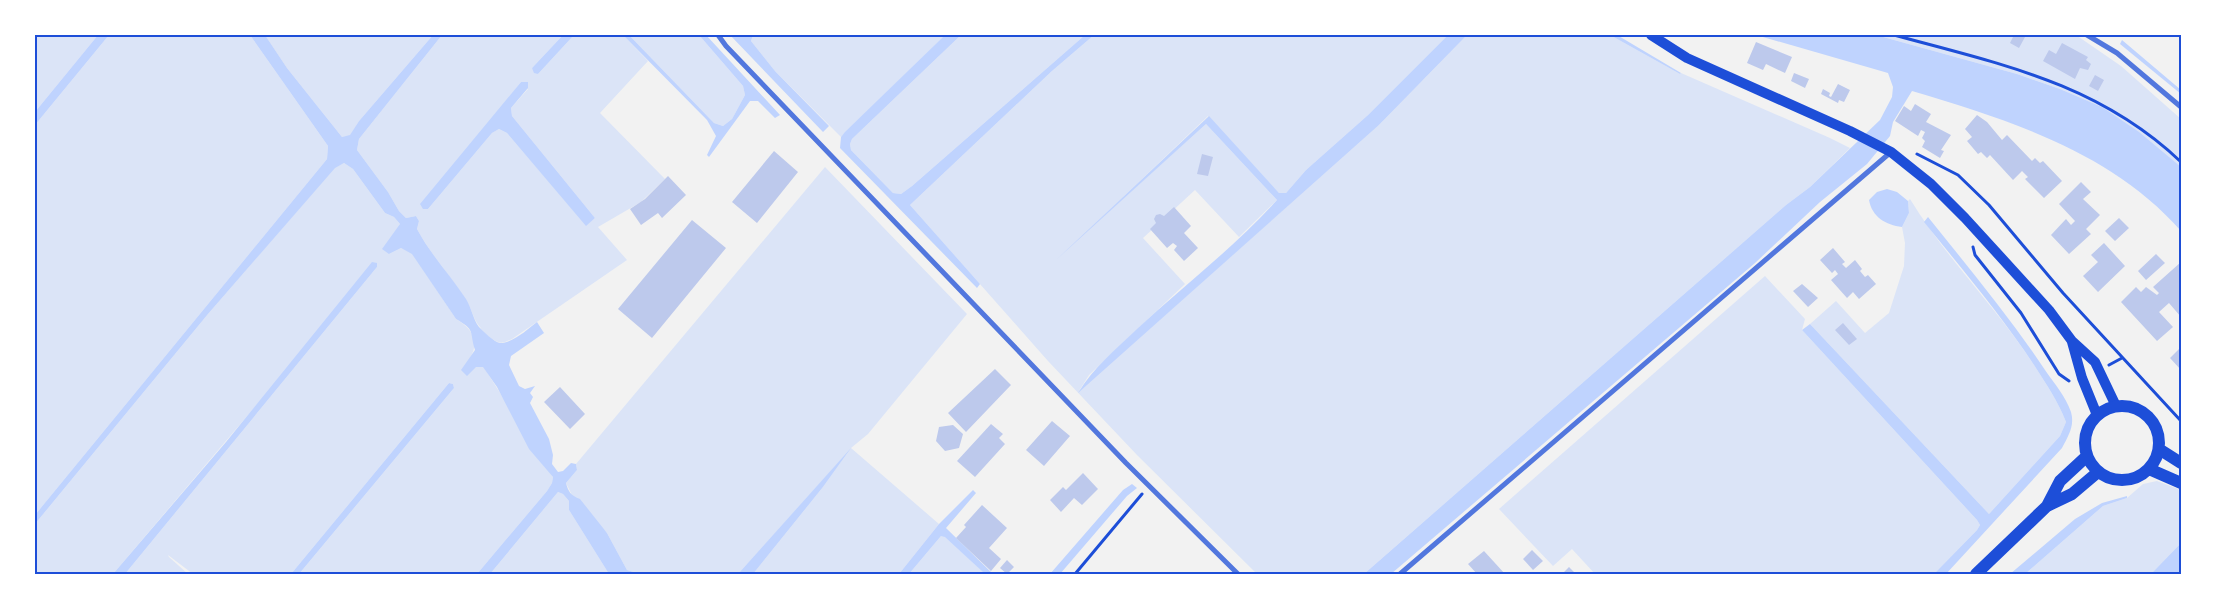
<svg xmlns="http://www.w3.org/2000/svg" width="2216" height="609" font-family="Figtree,sans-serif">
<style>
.green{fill:#dbe4f7;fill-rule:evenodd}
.water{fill:#bfd3fe}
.building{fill:#bdc9ec}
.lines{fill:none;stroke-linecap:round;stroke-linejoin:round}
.path{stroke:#1d4ed8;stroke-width:3}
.minor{stroke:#5277de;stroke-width:5}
.secondary{stroke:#1d4ed8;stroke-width:10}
.primary{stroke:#1d4ed8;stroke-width:12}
.neatline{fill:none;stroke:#1d4ed8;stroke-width:2}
</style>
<rect width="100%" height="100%" fill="#f2f2f2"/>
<path class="green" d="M35,35H98L35,112Z
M109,35H250L328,146L327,159L35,515V125Z
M265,35H433L359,121L350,136L342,137L287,68Z
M442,35H563L532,68L538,74L574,35H623L648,61L600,113L665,179L641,202L598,227L627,260L512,339C507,341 503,344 498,342C492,340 483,332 480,327C473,319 472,309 466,300C451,276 431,255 417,229L419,221L416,216L406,218L399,211L388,192L357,150L359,139ZM521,82L528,89L511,108L512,116L595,218L586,225L507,133L499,129L492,133L428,209H423Z
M629,35H699L743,86L745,95L732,119L723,126L714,123Z
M753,35H945L841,137L775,71L751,41Z
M961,35H1085L912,186L901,194L893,193L851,150L850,144L852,139Z
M1094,35H1448L1368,115L1306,170L1286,193H1279L1208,116L1084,234L1206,124L1277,200L1239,237L1195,190L1143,238L1185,284L1089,375L1079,391L1379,125L1467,35H1610L1680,74L1681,73L1830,138L1850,148L1810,187L1786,205L1364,574H1257L1137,455L1048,361L910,205L1052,71Z
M1876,35H2076L2121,66L2181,119V167L2102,107L2060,89L2017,74Z
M344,163L353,169L385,213L394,217L400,224L389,254L401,248L412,253L456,319C472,328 480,342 470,358L476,367L483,366L553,477L552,483L547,491L477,574H299L454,388L453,384L449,383L291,574H193L168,555L169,557L188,574H125L377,267V263L113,574H35V524L208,314L335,167Z
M825,167L967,314L868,434L851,448L939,524L899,574H753L823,487L848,452L738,574H640L627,570L607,533L573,497L566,483L577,470L576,464Z
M1910,199C1946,258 1996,307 2034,365C2046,384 2058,401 2066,422L2060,436L1989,514L1810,324L1836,301L1865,333L1889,313L1904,266L1905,243L1902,227L1909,213L1908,201Z
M1765,276L1805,319L1802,330L1977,520L1980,525L1977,530L1934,574H1595L1572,549L1553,566L1499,509Z
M2157,481L2181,490V543L2151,574H2025L2103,506L2127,498L2143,484Z
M558,492L563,494L569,501V510L609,574H490Z
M941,536H945L985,574H909Z"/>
<path class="water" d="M98,35H109L35,125V112Z
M250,35H265L287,68L342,137L350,135L359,121L433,35H442L359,139L357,150L388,192L399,211L406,218L416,216L419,221L417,229C431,255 451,276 466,299C472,309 473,319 479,327C483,331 494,342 500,343C513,343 528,329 537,322L544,333L511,356L509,365L519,386L525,389L535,386L530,393L533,397L530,403L549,439L553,455L552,464L558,472L563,471L571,463L576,464L577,470L566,483C568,491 571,496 580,499L607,533L627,570L640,574H609L569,510V501L563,494L558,492L490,574H477L547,491L552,483L553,477L529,449L497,387L483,367H476L467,376L461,370L475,350C469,330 476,331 456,319L412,254L401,248L389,254L382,249L400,224L394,217L385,213L353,169L344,163L335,168L208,314L35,524V515L327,159L328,146Z
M563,35H574L538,74L534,73L532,68Z
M623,35H629L714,123L723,126L732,119L745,95L743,86L699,35H706L780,115L775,118L758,101H750L709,157L707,155L716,136L707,120Z
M730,35H753L751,41L775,71L829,126L823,132Z
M945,35H961L852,139L850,144L851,150L893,193L901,194L912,186L1085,35H1094L1052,71L910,205L980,284L977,288L840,148L841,137L845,132Z
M1448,35H1467L1379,125L1078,393C1093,368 1116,349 1137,329C1183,286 1235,247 1277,200L1206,124L1056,260L1209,116L1279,193H1286L1306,170L1368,115Z
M1610,35H1617L1681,73L1680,74Z
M1756,35H1876L2017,74L2060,89L2102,107L2139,132L2181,167V231C2112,152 2009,120 1912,91L1893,122L1890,136L1867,164L1820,202L1755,263L1391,574H1364L1786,205L1810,187L1880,120L1892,97L1893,87L1888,73Z
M2122,40L2181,90V94L2120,44Z
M521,82H528V88L511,108L512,116L595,218L586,226L507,133L499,129L492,133L428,209H423L420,204Z
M1887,189L1897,192L1908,201L1909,213L1902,227C1886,225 1872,217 1869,200L1877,192Z
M1928,217C1968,267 2009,316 2045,370C2054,383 2066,397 2071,412C2075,426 2068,436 2062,448L1946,574H1934L1977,530L1980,525L1977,520L1802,330L1810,324L1989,514L2060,436L2066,422C2058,401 2046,384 2034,365C2001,315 1962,269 1924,222Z
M372,262L377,263V267L125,574H113L226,442Z
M449,383L453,384L454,388L299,574H291Z
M851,448L823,487L753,574H738Z
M1132,484L1137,488L1127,496L1060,574H1050L1123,490Z
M973,490L976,493L946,528L993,574H985L945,537L941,536L909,574H899L939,524Z
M2127,496V498L2103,506L2025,574H2010L2075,519L2102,503Z
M2181,543V574H2151Z"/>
<path class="building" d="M2014,35L2025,37L2019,48L2010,43Z
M1756,42L1792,57L1785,73L1766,64L1763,70L1747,63Z
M2062,43L2088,57L2086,60L2091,64L2088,70L2080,68L2075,79L2043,61L2049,50L2056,54Z
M1794,73L1809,79L1805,88L1791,81Z
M2095,75L2104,80L2098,91L2089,86Z
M1838,84L1850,90L1844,102L1839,100L1838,103L1821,94L1823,89L1830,93L1829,96L1831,97Z
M1915,104L1931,114L1926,122L1951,135L1941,150L1944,151L1940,158L1922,147L1925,141L1922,138L1925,132L1921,130L1918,136L1895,121L1904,106L1911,111Z
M1977,115L1987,122L2002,140L2007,135L2032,161L2035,158L2040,163L2043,161L2062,181L2044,198L2025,179L2028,177L2022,171L2013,180L1990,155L1987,158L1981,152L1978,154L1967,141L1972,137L1965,129Z
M774,151L798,172L757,223L732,202Z
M1202,154L1213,157L1208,176L1197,174Z
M668,176L686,195L662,218L658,213L641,225L630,209L645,199Z
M2081,182L2091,192L2083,199L2100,215L2086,229L2091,234L2069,254L2051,235L2066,219L2071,225L2075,221L2059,204Z
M1174,207L1191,226L1184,233L1198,248L1184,261L1174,250L1177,246L1173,243L1167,248L1150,229L1156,223L1154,219L1156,215L1160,214L1164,216Z
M2119,218L2129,228L2115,241L2105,231Z
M692,220L726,248L652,338L618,309Z
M2104,243L2125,266L2098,292L2083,276L2098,262L2091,255Z
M1833,248L1845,262L1842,264L1846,268L1855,260L1862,269L1860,271L1865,277L1868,275L1876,284L1859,299L1853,292L1847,298L1831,280L1838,274L1835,270L1832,273L1820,260Z
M2156,254L2165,263L2146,280L2138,271Z
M2181,262V317L2169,303L2159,312L2173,327L2157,341L2121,302L2136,287L2141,292L2146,287L2157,295L2159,293L2153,287Z
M1802,284L1818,298L1808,307L1793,291Z
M1843,323L1857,339L1849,345L1835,330Z
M2181,347V370L2170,358Z
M995,369L1011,385L966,432L948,413Z
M560,387L585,414L570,429L544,402Z
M1052,421L1070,436L1044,466L1026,450Z
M991,424L1003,434L999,438L1005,444L975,477L957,461Z
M953,425L963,434L959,448L945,451L936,441L939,427Z
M1083,473L1098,489L1082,505L1074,498L1061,512L1050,500L1063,487L1066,490Z
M982,505L1007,528L989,548L1001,559L991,571L956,538L966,527L964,525Z
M1532,550L1543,561L1533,570L1523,559Z
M1484,551L1505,574H1477L1468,564Z
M1007,560L1014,567L1007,574L1000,568Z
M1569,567L1576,574H1562Z"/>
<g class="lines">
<path class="path" d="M1894,35C2000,64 2098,83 2181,162
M1917,154L1958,175L1989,205L2063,293L2181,421
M1973,247L1975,255L2021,313L2059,374L2069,381
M2109,365L2122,358
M1075,574L1142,494"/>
<path class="minor" d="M718,35L726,46L1126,463L1238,574
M2087,35L2117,53L2181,107
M1400,574L1891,152"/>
<path class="secondary" d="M1651,35L1687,58L1850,131L1891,152L1931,184L1965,218L2049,310L2072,341L2095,362L2116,406
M2072,342L2082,378L2097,415"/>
<path class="primary" d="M2085 443a37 37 0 1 1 74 0a37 37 0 1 1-74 0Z
M2159,449L2181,463
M2149,469L2181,483
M2047,506L2072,494L2098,472
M1976,574L2047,506L2060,481L2087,456"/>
</g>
<rect width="2216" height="609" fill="none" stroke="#ffffff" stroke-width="72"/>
<rect x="36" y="36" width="2144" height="537" class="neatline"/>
</svg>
